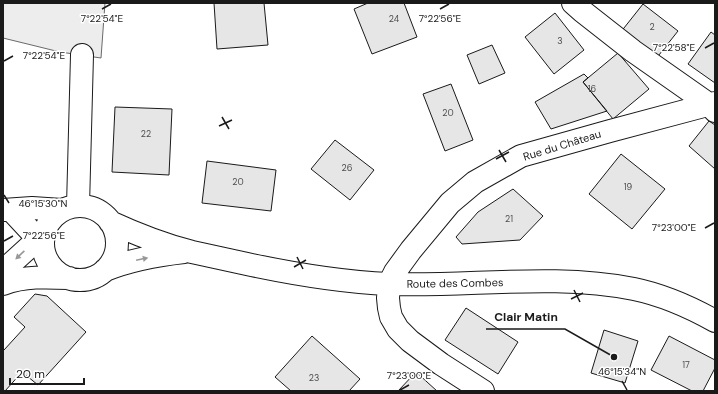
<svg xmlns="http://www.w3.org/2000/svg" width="718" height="394" font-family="'DM Sans',sans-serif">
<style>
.parking{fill:#ededed;stroke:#6a6a6a}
.building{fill:#e6e6e6;stroke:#1a1a1a}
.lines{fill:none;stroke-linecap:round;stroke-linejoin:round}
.minor-casing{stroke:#1a1a1a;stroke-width:24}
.minor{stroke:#fff;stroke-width:22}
.oneway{fill:#989898}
.ticks{fill:none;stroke:#1a1a1a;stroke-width:1.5}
.labels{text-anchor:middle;stroke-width:3;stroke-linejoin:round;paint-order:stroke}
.number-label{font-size:9px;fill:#4d4d4d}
.street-label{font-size:11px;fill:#1a1a1a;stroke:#fff}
.ticks-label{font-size:10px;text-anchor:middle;fill:#1a1a1a;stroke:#fff;stroke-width:3;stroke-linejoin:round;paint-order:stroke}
.leader{fill:none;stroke:#1a1a1a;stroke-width:1.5}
.callout-dot{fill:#1a1a1a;stroke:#fff;stroke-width:1.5}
.callout-label{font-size:12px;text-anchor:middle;font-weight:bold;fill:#1a1a1a;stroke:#fff;stroke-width:3;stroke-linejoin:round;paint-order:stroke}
</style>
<rect width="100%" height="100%" fill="#fff"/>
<path class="parking" d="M3,3H105L101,58L60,52L3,38Z"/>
<path class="building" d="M214,3H264L268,45L217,49Z
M368,3H404L417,37L372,54L354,9Z
M643,4L678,31L655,60L620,33Z
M555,13L584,50L554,74L525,37Z
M711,32L715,35V83L688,64Z
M492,45L505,73L479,84L467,55Z
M618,53L649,89L613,119L583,82Z
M584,74L588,78L583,82L607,111L551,129L535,102Z
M451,84L473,140L445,151L423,94Z
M115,107L172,109L169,175L112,172Z
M709,121L715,125V169L689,146Z
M335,140L374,170L350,200L311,169Z
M621,154L665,189L632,229L589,194Z
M207,161L276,170L271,211L202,203Z
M513,189L543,216L520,240L462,244L456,237L478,212Z
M35,294L47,296L86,332L38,385L22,372L5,391H3V349L4,350L25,327L14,317Z
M466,308L518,342L498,374L445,340Z
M604,330L638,341L625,383L591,373Z
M312,336L360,379L349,391H291L275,377Z
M669,336L715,360V368L703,391H692L651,370Z
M416,372L437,391H398Z"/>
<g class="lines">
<g class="minor-casing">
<path id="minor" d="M573,3L582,11L633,51L710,105L715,111
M78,206L82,55
M43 243a37 37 0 1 1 74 0a37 37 0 1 1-74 0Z
M3,210L32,208L62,210
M11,210L38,239
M110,222C136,234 164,245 192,252C210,256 229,260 247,264C294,274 341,282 389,284C470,287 553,273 634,289C663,295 690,307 715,321
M105,270C130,260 157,255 184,252
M3,271L38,239H43
M3,284C24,276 47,277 69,278
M483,391L441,364L410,341L398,329L391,317L389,308L388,298L389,284L395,272L411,250L450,203L475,182L521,156L610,131L715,103"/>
</g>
<use href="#minor" class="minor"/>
</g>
<defs><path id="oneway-solid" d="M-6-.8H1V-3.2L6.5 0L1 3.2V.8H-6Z"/></defs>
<g class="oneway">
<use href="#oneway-solid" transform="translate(20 255) rotate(137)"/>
<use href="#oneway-solid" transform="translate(142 259) rotate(-12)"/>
</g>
<path class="ticks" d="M102,9L111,4M440,9L449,4M705,48L714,43M4,61L13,56M222,117L229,129M219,126L232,120M499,150L506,162M496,159L509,152M4,195L9,203M705,228L714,223M4,241L13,236M297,257L303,269M294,267L306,260M574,290L580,302M571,299L583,293M622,381L627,390M400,390L409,385"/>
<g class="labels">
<g class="number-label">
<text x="394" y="22">24</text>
<text x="652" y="30">2</text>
<text x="560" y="44">3</text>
<text x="592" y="92">16</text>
<text x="448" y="116">20</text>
<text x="146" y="137">22</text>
<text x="347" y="171">26</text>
<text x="238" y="185">20</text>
<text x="628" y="190">19</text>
<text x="509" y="222">21</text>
<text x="686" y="368">17</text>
<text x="314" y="381">23</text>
</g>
<g class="street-label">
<text transform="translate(562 145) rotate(-17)" y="4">Rue du Château</text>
<text transform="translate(455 283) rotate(-1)" y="4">Route des Combes</text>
</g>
</g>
<g class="ticks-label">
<text x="102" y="22">7°22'54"E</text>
<text x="440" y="22">7°22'56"E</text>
<text x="674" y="51">7°22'58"E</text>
<text x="44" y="59">7°22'54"E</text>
<text x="43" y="207">46°15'30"N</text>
<text x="674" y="231">7°23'00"E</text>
<text x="44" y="239">7°22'56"E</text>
<text x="622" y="375">46°15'34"N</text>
<text x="409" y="379">7°23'00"E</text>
</g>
<path class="leader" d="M614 357L565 329H486"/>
<circle class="callout-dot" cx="614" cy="357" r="4"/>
<g class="callout-label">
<text x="526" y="321">Clair Matin</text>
</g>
<rect width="718" height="394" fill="none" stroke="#1a1a1a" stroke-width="8"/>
<path d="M10 378v6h74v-6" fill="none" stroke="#1a1a1a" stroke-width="2"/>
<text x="16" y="378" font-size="12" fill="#1a1a1a" stroke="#ffffff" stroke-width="3" paint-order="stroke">20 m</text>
</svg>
